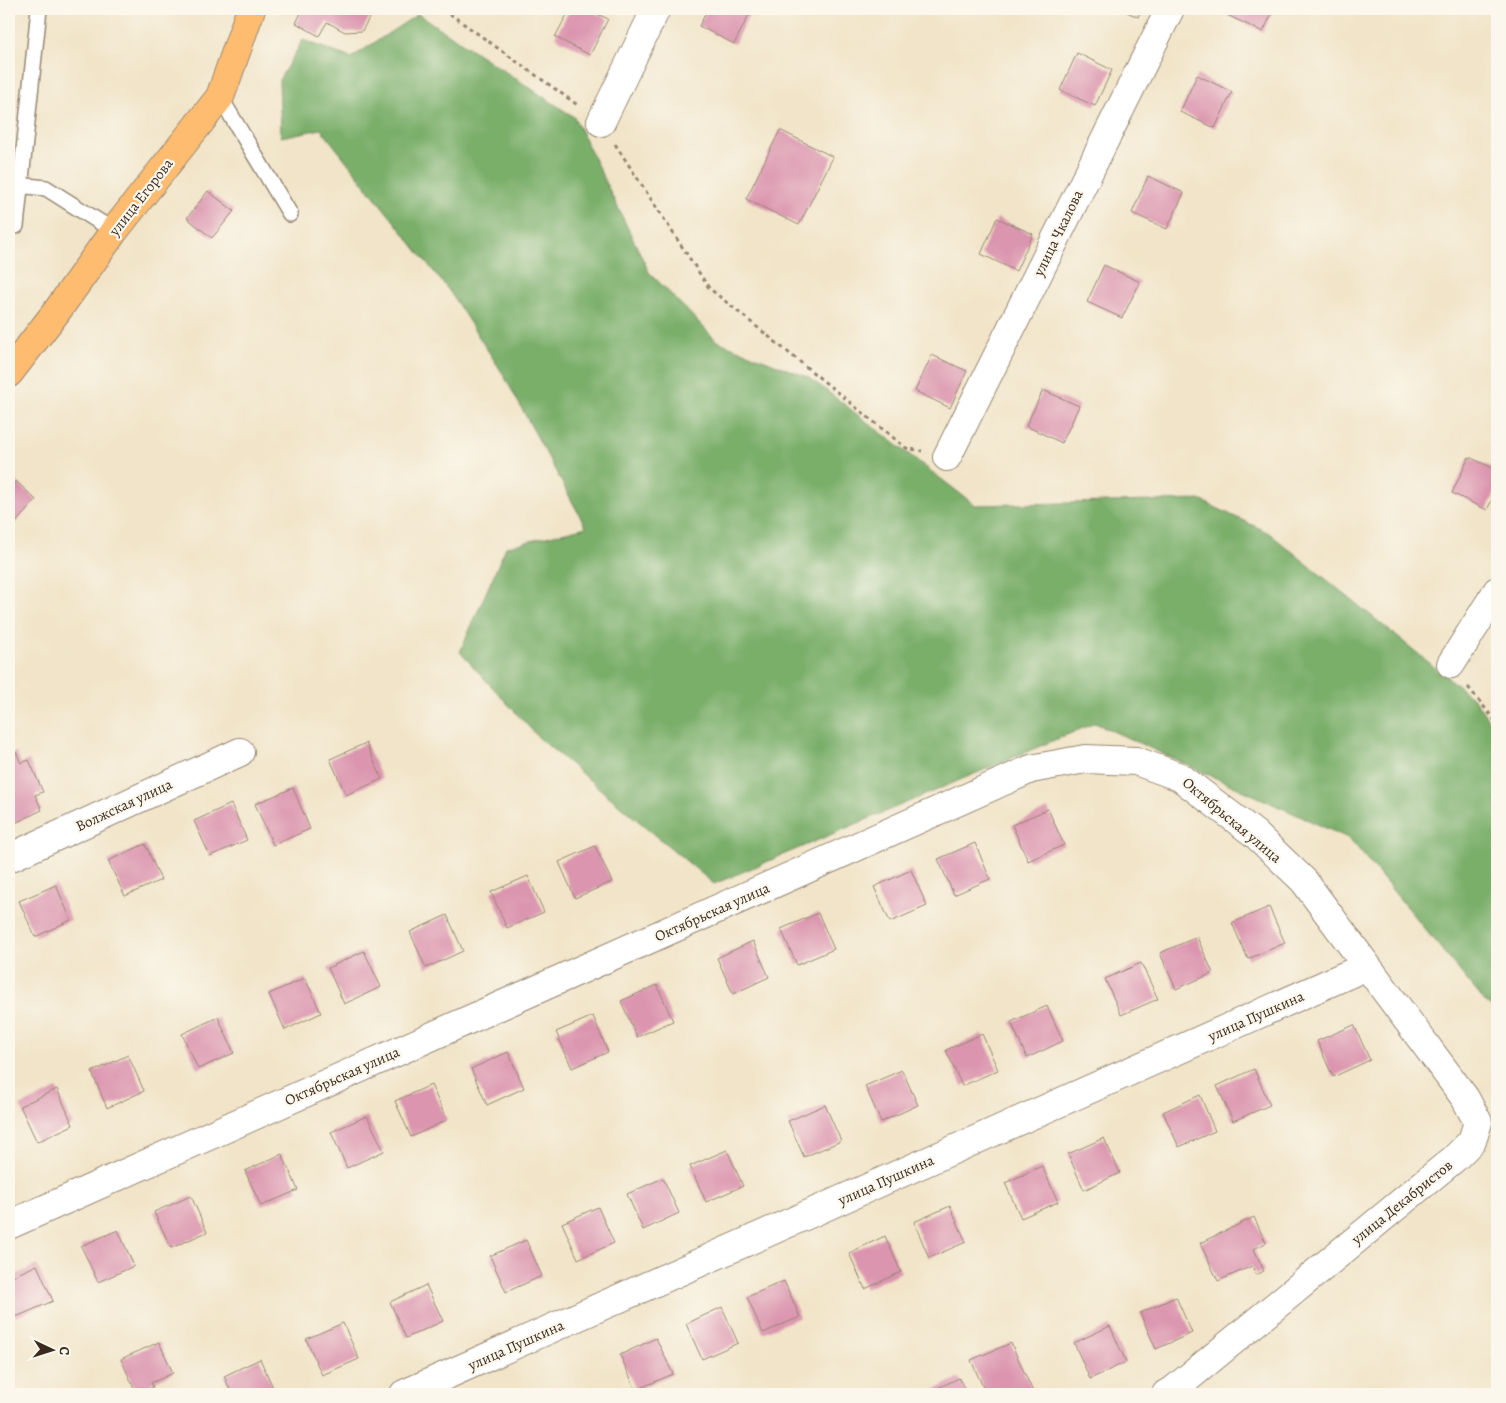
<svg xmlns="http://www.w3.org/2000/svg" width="1506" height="1403" font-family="Alegreya,serif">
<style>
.forest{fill:#7aaf6b;stroke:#5a6c44}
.building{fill:#db95af}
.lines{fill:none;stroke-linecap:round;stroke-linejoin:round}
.lane-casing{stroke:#968773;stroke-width:18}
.street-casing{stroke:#968773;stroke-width:30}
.primary-casing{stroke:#968773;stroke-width:30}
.path{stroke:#968773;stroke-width:3;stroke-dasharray:4 4;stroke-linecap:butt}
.lane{stroke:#fff;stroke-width:15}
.street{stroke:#fff;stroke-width:28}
.primary{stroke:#febc70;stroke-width:28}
.labels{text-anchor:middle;stroke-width:4.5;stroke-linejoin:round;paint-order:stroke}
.street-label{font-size:15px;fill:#3b2a1e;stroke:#fbf7ec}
</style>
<rect width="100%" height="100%" fill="#fbf7ec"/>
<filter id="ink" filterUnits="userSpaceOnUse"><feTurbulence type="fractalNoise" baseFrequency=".02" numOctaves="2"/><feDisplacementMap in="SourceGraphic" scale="10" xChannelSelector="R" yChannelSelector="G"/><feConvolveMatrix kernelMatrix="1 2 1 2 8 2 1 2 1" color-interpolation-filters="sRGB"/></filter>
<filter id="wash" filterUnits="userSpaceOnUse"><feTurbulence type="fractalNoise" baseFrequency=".0096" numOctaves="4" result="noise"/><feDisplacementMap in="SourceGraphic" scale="20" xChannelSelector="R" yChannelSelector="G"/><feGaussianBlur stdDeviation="1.12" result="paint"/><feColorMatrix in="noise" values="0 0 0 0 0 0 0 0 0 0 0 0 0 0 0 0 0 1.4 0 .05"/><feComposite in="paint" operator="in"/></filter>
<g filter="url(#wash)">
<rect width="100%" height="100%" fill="#f1e4c8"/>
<path class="forest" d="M418,14L574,117L649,272L717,341L810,378L975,505L1200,500L1269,533L1474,699L1497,732V1010L1486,1003L1350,839L1095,723L714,884L539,738L460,652L506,547L586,527L503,374L450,292L321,129L281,137L279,80L303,40L351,58Z"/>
<g id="blocks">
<path class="building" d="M303,9H374L362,31L345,32L327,22L319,36L296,23Z
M570,9H587L608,19L590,55L555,37Z
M708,9H752L734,44L699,26Z
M1120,9H1142L1138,17Z
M1230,9H1274L1263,32L1227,15Z
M1077,53L1112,70L1095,106L1060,90Z
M1197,75L1232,92L1215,128L1180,112Z
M780,130L833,157L799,225L746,199Z
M1148,176L1184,193L1167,229L1132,213Z
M208,191L234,211L212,238L187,218Z
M997,218L1033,234L1016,271L981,254Z
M1104,265L1140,282L1122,318L1087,302Z
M932,355L967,371L950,408L915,391Z
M1043,390L1079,406L1062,443L1026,426Z
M1469,457L1497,470V489L1487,510L1452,493Z
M16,481L36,500L9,530V489Z
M366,743L382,779L346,795L330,759Z
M16,752L21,763L29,760L43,792L35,795L42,810L9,826V755Z
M293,788L310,829L273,845L255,804Z
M231,804L247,840L210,856L194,821Z
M1048,809L1064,845L1028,861L1012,825Z
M975,843L990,879L954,895L938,859Z
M145,844L161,880L125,896L108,861Z
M595,846L612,882L575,898L559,862Z
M911,870L927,906L890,922L874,887Z
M528,876L544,912L507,928L491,892Z
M56,885L71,920L35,937L19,901Z
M1269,907L1285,943L1248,959L1232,923Z
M818,913L834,949L797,965L781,929Z
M447,915L463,951L426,968L410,932Z
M1197,937L1213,973L1176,989L1160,953Z
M753,941L769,977L733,994L717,958Z
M364,951L381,987L344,1004L328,968Z
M1141,963L1158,999L1121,1015L1105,979Z
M305,978L321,1013L285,1030L269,994Z
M657,985L673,1021L637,1037L621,1001Z
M1047,1006L1063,1041L1027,1058L1011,1022Z
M593,1016L608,1052L572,1068L556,1032Z
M218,1017L234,1053L198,1069L182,1034Z
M1354,1025L1370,1060L1333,1077L1317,1041Z
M982,1034L998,1070L962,1086L946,1050Z
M508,1052L524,1088L487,1105L471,1069Z
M128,1055L144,1091L107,1108L92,1072Z
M1254,1069L1270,1105L1233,1121L1217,1086Z
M902,1070L918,1105L881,1122L865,1086Z
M431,1085L447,1120L411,1137L395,1101Z
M57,1089L73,1125L37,1142L20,1106Z
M1200,1095L1215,1131L1179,1147L1163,1112Z
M825,1105L841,1141L804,1157L788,1121Z
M367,1116L384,1151L347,1168L331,1132Z
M1104,1138L1120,1173L1084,1190L1068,1154Z
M727,1150L743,1186L706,1202L690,1166Z
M282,1154L298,1190L261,1206L245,1171Z
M1042,1166L1058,1202L1021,1218L1005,1183Z
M663,1178L679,1213L643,1230L627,1194Z
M191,1196L207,1232L171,1248L154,1212Z
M950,1206L966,1242L929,1258L914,1222Z
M598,1207L614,1243L578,1259L562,1223Z
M1254,1217L1266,1243L1254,1249L1264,1271L1256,1275L1252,1266L1218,1281L1200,1243Z
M118,1230L134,1266L98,1282L81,1246Z
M885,1236L901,1272L865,1289L849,1253Z
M526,1240L542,1276L506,1292L490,1256Z
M37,1265L53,1301L16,1317L9,1301V1278Z
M784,1281L800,1317L763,1333L747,1297Z
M426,1285L443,1321L406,1338L390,1302Z
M1176,1297L1192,1333L1156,1349L1140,1313Z
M722,1307L738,1343L702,1359L686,1324Z
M343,1323L359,1359L322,1375L306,1339Z
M1110,1326L1126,1362L1090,1379L1074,1343Z
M656,1338L673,1374L636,1390L620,1355Z
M159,1342L173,1373L151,1383L153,1387L145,1391L143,1387L135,1390L121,1359Z
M1011,1343L1034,1394H986L971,1360Z
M260,1359L276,1394H232L224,1376Z
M959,1378L967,1394H925Z"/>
</g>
</g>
<g filter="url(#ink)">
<use href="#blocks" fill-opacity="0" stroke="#968773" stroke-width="1"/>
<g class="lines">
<g class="lane-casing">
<path id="lane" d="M220,97L290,214
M9,184L46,188L114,231
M16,226L39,9"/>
</g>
<g class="street-casing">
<path id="street" d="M601,122L656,9
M947,457L1170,9
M1451,664L1497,591
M9,858L240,752
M9,1225L1031,769L1085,759L1136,761L1180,777L1255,834L1304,881L1465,1098L1478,1122L1472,1141L1455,1158L1171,1392L1166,1394
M404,1394L1367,966"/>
</g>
<g class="primary-casing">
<path id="primary" d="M9,373L57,311L114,231L220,97L251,9"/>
</g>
<path class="path" d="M443,9L579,106
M615,144L709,288L906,448L922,451
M1468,687L1497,723"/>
<use href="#lane" class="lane"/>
<use href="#street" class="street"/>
<use href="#primary" class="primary"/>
</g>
</g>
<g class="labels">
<g class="street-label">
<text transform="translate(141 197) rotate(-52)" y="5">улица Егорова</text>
<text transform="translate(1058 233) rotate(-64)" y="5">улица Чкалова</text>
<text transform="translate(124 805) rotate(-25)" y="5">Волжская улица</text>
<text transform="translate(1232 820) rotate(40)" y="5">Октябрьская улица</text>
<text transform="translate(712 912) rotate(-24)" y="5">Октябрьская улица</text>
<text transform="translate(1256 1016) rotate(-24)" y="5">улица Пушкина</text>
<text transform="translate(342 1076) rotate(-24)" y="5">Октябрьская улица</text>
<text transform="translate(886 1180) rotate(-24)" y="5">улица Пушкина</text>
<text transform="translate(1402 1202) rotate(-39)" y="5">улица Декабристов</text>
<text transform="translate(516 1345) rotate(-24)" y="5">улица Пушкина</text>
</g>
</g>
<rect width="1506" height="1403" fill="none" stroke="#fbf7ec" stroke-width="30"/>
<g transform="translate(52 1350) rotate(94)" stroke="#fbf7ec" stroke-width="4" paint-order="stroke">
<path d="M0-4L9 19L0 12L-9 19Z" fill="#3b2a1e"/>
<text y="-8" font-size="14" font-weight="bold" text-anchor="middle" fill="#3b2a1e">С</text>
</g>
</svg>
